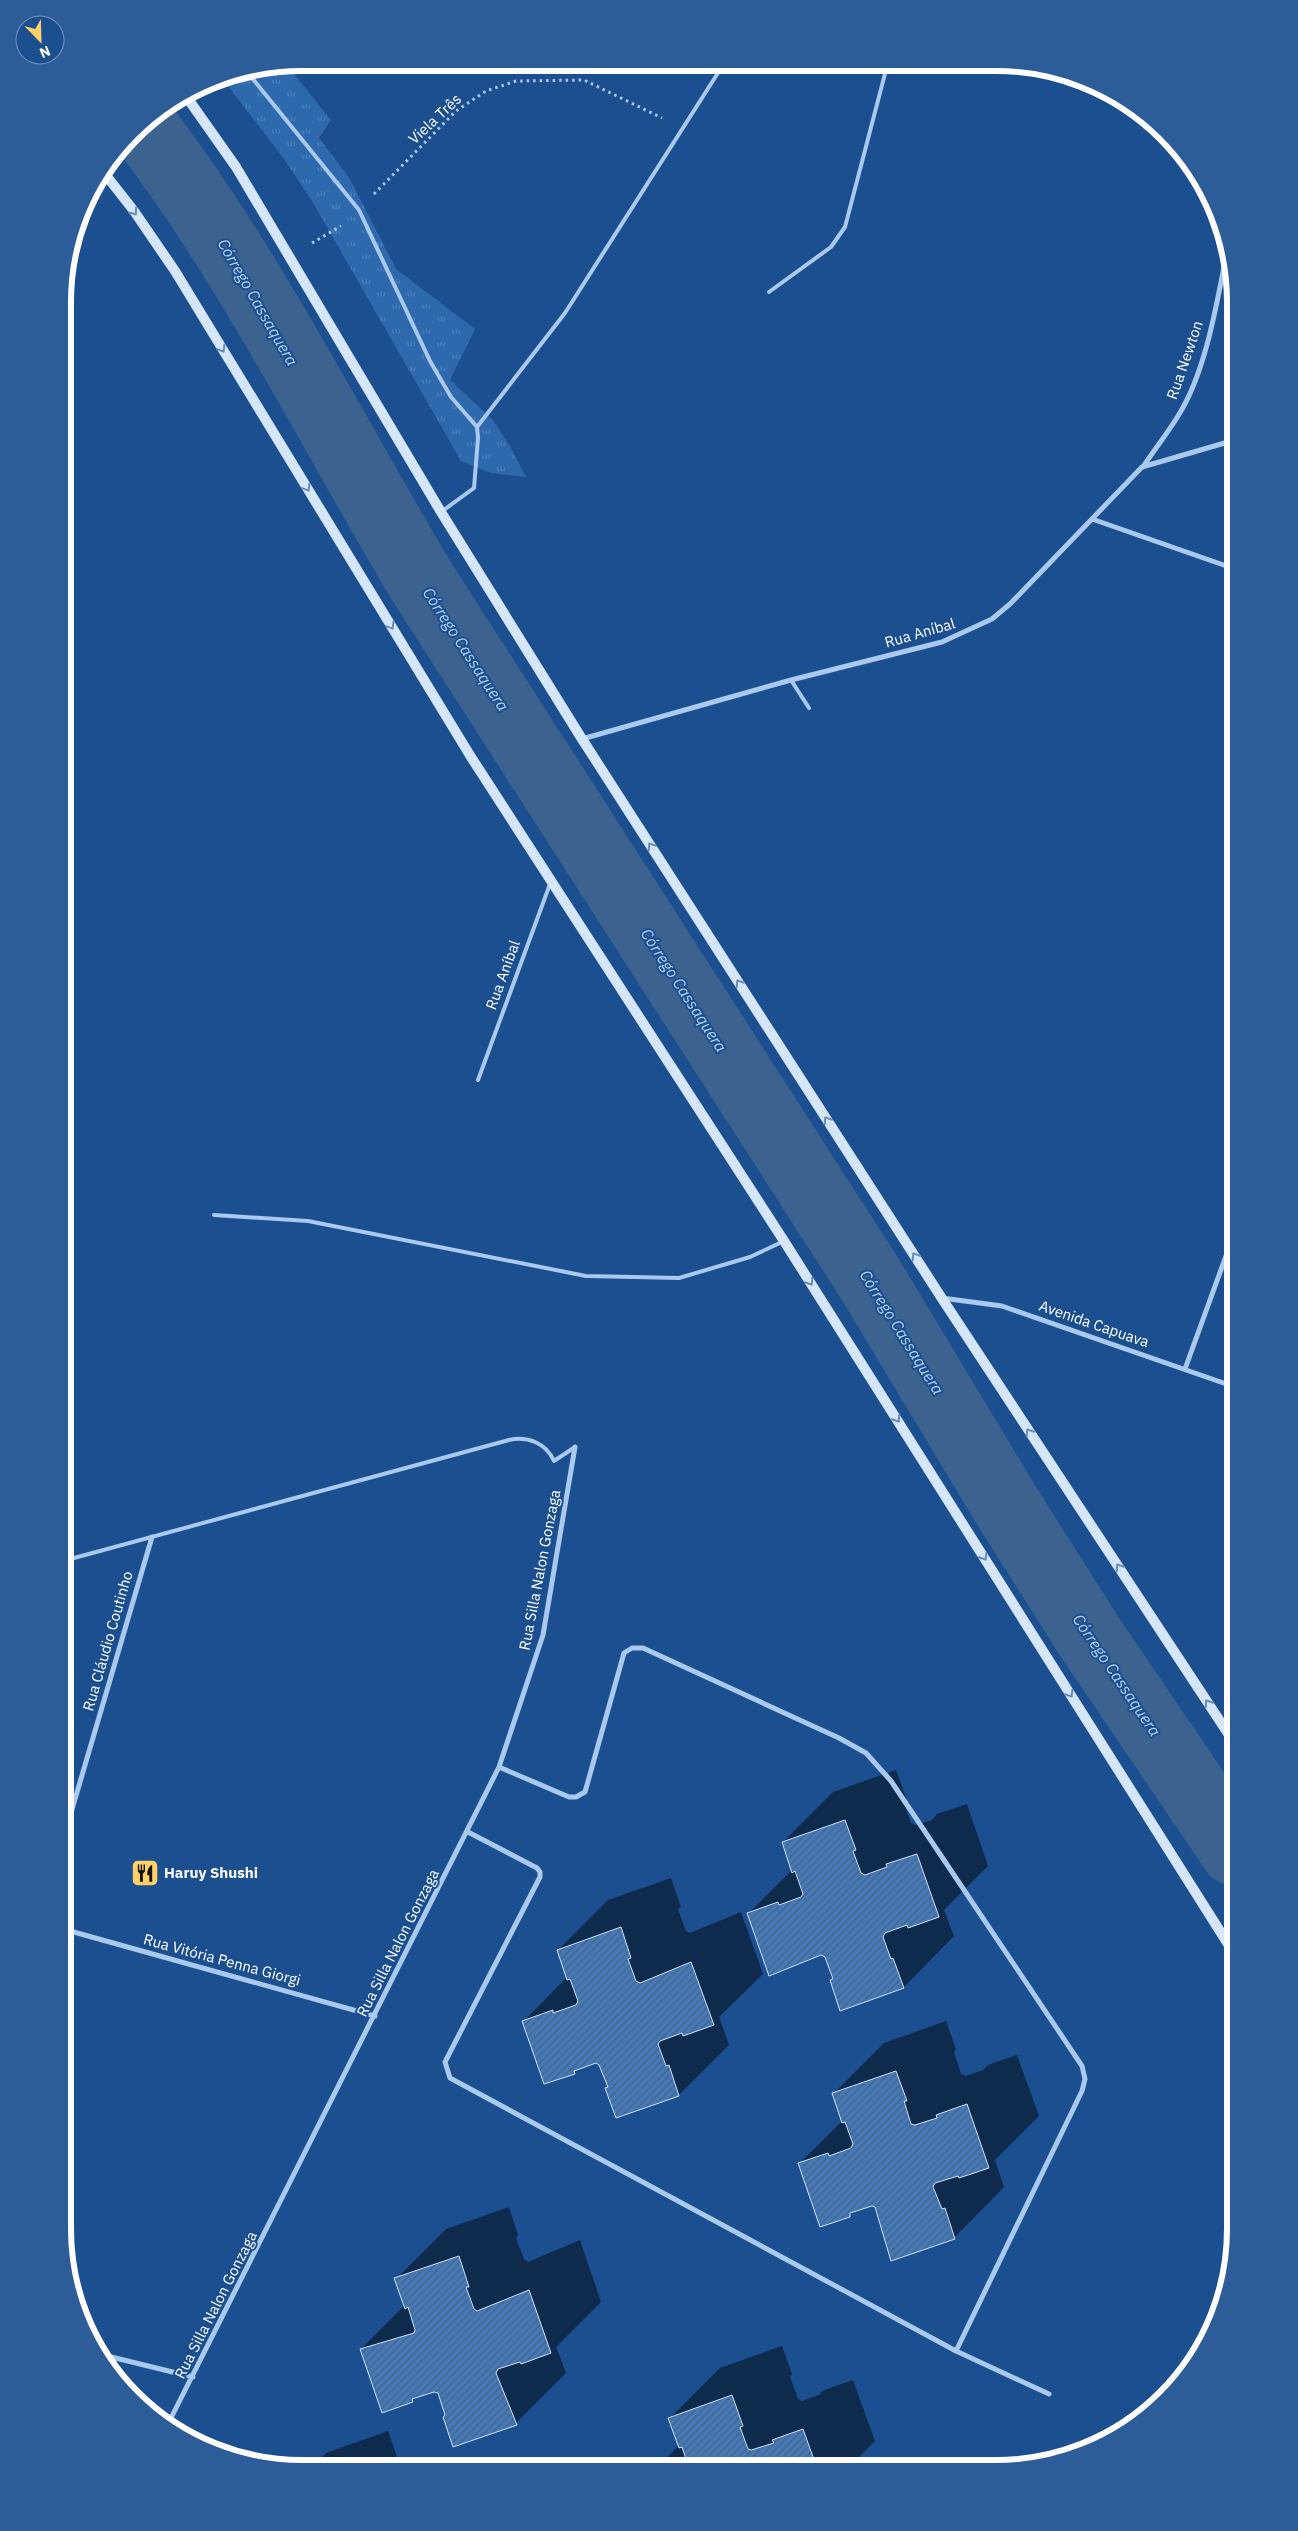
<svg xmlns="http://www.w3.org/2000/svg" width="1298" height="2531" font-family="'IBM Plex Sans',sans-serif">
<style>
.grass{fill:url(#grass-tufts)}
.shadow{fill:#0007}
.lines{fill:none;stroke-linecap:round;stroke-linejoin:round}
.river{stroke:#3c6290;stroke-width:70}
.building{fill:url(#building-hatch);stroke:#cfe3fa}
.path{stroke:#a9c9ee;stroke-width:3;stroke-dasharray:2.5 4;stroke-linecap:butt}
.service{stroke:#a9c9ee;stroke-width:4}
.minor{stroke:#a9c9ee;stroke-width:5}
.secondary{stroke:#d6e6fa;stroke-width:10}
.oneway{stroke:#668bba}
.labels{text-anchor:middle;stroke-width:4;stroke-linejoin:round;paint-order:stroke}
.street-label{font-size:15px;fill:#fff;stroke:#1b4f8f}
.poi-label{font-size:15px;font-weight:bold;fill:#fff;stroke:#1b4f8f;text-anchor:start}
.water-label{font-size:16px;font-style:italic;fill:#b5d3f5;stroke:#1b4f8f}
.rim{fill:none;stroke:#fff;stroke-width:6}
</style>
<defs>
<pattern id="grass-tufts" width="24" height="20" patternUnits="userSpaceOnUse" patternTransform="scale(1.25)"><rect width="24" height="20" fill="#2e69ad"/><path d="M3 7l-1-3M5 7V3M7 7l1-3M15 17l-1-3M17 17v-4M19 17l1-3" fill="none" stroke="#4d80b9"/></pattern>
<pattern id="building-hatch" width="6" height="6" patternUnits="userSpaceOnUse" patternTransform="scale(1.25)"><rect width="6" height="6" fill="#4478b7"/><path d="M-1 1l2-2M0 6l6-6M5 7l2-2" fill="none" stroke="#486282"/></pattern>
</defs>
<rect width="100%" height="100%" fill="#1b4f8f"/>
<path class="grass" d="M295,64L290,69L331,120L319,138L350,179L396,269L475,329L450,380L493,420L510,446L526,477L491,473L461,461L312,201L284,159L222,78Z"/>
<path class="shadow" d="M896,1770L906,1798L903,1801L911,1823L916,1825L932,1820L937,1814L967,1804L988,1866L944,1910L954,1936L904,1987L841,2009L826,1956L821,1954L770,1975L749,1913L792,1870L783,1842L833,1792Z
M671,1878L681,1907L678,1909L686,1931L690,1933L741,1912L763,1974L719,2017L729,2045L679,2095L606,2088L609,2086L601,2064L596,2061L579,2067L574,2073L524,2021L567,1977L558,1950L608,1900Z
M946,2021L956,2049L954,2052L961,2074L966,2076L983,2070L988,2065L1017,2055L1039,2116L995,2160L1004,2187L954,2238L872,2205L855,2210L850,2215L799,2164L843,2120L834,2093L884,2043Z
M509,2207L518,2235L516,2238L524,2259L528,2262L580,2240L601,2302L556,2347L566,2373L516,2423L446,2414L439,2392L434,2391L417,2396L412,2401L361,2349L405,2305L396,2279L446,2229Z
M782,2346L792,2374L790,2377L798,2399L802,2401L819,2395L824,2390L853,2380L875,2441L848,2468H657L680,2444L670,2418L720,2368Z
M388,2431L398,2460L396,2462L397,2467H312L326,2453Z"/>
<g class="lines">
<path class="river" d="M142,125C251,267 330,429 422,582L870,1279L1008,1508L1089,1636L1235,1851"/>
</g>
<path class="building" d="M845,1820L856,1850L853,1851L861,1873L865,1875L887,1867L886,1864L917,1854L939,1917L908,1928L907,1925L885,1933L883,1937L891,1959L893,1958L904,1988L840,2011L830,1980L833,1979L825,1957L821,1955L769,1976L747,1913L778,1902L779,1905L801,1897L803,1894L795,1871L792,1873L782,1842Z
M621,1927L631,1958L628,1959L636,1981L640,1983L691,1962L714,2025L683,2036L682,2033L660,2041L658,2044L666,2066L669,2065L679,2096L616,2118L605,2088L608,2087L599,2065L596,2063L574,2071L575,2074L544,2084L522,2021L553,2010V2013L576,2005L578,2001L570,1979L567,1980L557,1950Z
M896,2071L907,2101H904L911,2124L915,2125L937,2118L936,2115L967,2104L989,2168L959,2178L958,2176L935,2183L933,2187L942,2209L945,2208L955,2239L891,2261L875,2207L872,2206L850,2213V2217L820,2227L798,2163L828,2153L829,2156L851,2148L853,2144L845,2122L842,2123L832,2093Z
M459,2256L469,2287H466L474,2309L477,2311L529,2290L551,2353L521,2364L520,2362L498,2369L496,2373L517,2425L453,2447L443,2417L445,2415L438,2393L434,2392L412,2399L413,2402L382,2413L360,2349L414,2333L415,2330L408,2307L405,2309L394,2278Z
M732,2395L743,2426L740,2427L748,2449L751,2450L774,2443L772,2440L803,2429L817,2468H689L682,2447L679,2448L668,2418Z"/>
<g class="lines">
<path class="path" d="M374,194L456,111L486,91L516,81L584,80L662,118
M312,243L341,226"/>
<path class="service" d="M248,73L359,210L430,361L451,397L477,427L478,438L474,488L441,512
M769,292L831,247L845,227L887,66
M477,427L565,313L723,65
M791,680L809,708
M478,1080L550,884
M214,1215L308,1221L586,1276L679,1278L750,1257L782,1242
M63,1561L509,1440C528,1436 546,1443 554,1461L575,1447"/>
<path class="minor" d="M1143,467C1154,450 1167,434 1178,416C1206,372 1217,302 1227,251
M1092,519L1235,569
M582,739L791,680L942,642L992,619L1010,604L1142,467L1235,440
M942,1298L1002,1306L1235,1387
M1185,1369L1235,1231
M499,1767L569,1797H576L585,1792L624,1653L632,1648H643L839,1738L866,1753L891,1781L1082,2066L1085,2079L1082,2091L956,2351
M468,1832L537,1868L540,1872V1877L445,2062L450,2078L956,2351L1049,2394
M63,1840L152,1537
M63,1929L375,2016
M99,2354L193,2377
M168,2424L499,1767L543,1635L575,1447"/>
<path class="secondary" d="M186,96L236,167L441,512L582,739L941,1297L1235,1744
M105,174L134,211L175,271L471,757L784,1241L1235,1955"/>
</g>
<defs><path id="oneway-chevron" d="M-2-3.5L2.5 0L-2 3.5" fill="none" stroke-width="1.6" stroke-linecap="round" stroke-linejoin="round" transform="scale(1.25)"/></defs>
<g class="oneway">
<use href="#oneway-chevron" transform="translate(134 212) rotate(54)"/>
<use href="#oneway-chevron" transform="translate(222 349) rotate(59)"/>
<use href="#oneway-chevron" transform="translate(307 488) rotate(59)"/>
<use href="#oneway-chevron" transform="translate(391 626) rotate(59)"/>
<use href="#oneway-chevron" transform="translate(651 846) rotate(-123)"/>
<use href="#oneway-chevron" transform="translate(739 983) rotate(-123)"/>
<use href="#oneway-chevron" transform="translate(827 1120) rotate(-123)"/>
<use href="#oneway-chevron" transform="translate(915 1256) rotate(-123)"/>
<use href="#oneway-chevron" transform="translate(810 1282) rotate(58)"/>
<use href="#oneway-chevron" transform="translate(897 1419) rotate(58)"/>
<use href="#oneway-chevron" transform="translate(1029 1432) rotate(-123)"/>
<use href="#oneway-chevron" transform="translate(984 1557) rotate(58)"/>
<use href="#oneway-chevron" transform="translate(1119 1567) rotate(-123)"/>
<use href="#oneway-chevron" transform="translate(1070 1694) rotate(58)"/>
<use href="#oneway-chevron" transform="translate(1208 1703) rotate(-123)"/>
</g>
<defs>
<g id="restaurant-square" transform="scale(1.4375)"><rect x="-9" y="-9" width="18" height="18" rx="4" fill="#ffd166" stroke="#1b4f8f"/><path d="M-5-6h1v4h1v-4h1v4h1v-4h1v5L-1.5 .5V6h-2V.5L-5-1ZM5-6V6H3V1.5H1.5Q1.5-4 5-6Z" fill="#111"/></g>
</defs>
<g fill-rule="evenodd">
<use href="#restaurant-square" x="145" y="1873"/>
</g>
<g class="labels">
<g class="street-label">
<text transform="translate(435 119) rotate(-43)" y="5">Viela Três</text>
<text transform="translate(1185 360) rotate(-71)" y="5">Rua Newton</text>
<text transform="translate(920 633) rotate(-16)" y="5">Rua Aníbal</text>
<text transform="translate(503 975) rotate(-70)" y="5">Rua Aníbal</text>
<text transform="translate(1094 1324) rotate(19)" y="5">Avenida Capuava</text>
<text transform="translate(540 1570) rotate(-79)" y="5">Rua Silla Nalon Gonzaga</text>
<text transform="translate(108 1641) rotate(-74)" y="5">Rua Cláudio Coutinho</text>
<text transform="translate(398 1943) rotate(-63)" y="5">Rua Silla Nalon Gonzaga</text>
<text transform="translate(222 1960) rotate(15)" y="5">Rua Vitória Penna Giorgi</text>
<text transform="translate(216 2305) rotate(-63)" y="5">Rua Silla Nalon Gonzaga</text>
</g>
<g class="poi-label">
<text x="164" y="1878">Haruy Shushi</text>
</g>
<g class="water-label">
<text transform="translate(258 302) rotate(60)" y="6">Córrego Cassaquera</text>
<text transform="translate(466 649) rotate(57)" y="6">Córrego Cassaquera</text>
<text transform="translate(684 990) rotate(57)" y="6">Córrego Cassaquera</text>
<text transform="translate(902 1332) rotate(58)" y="6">Córrego Cassaquera</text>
<text transform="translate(1117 1675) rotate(56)" y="6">Córrego Cassaquera</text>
</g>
</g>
<path d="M0 0H1298V2531H0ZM302 71H996A231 231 0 0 1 1227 302V2229A231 231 0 0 1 996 2460H302A231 231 0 0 1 71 2229V302A231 231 0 0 1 302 71Z" fill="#2d5d98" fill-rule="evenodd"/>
<path class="rim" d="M302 71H996A231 231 0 0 1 1227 302V2229A231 231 0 0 1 996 2460H302A231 231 0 0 1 71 2229V302A231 231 0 0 1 302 71Z"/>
<g transform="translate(40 40) rotate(157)"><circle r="24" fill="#1b4f8f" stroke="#7695bc"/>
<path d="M0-4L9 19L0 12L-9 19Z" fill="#ffd166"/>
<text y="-8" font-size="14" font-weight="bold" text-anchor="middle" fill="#ffffff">N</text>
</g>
</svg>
